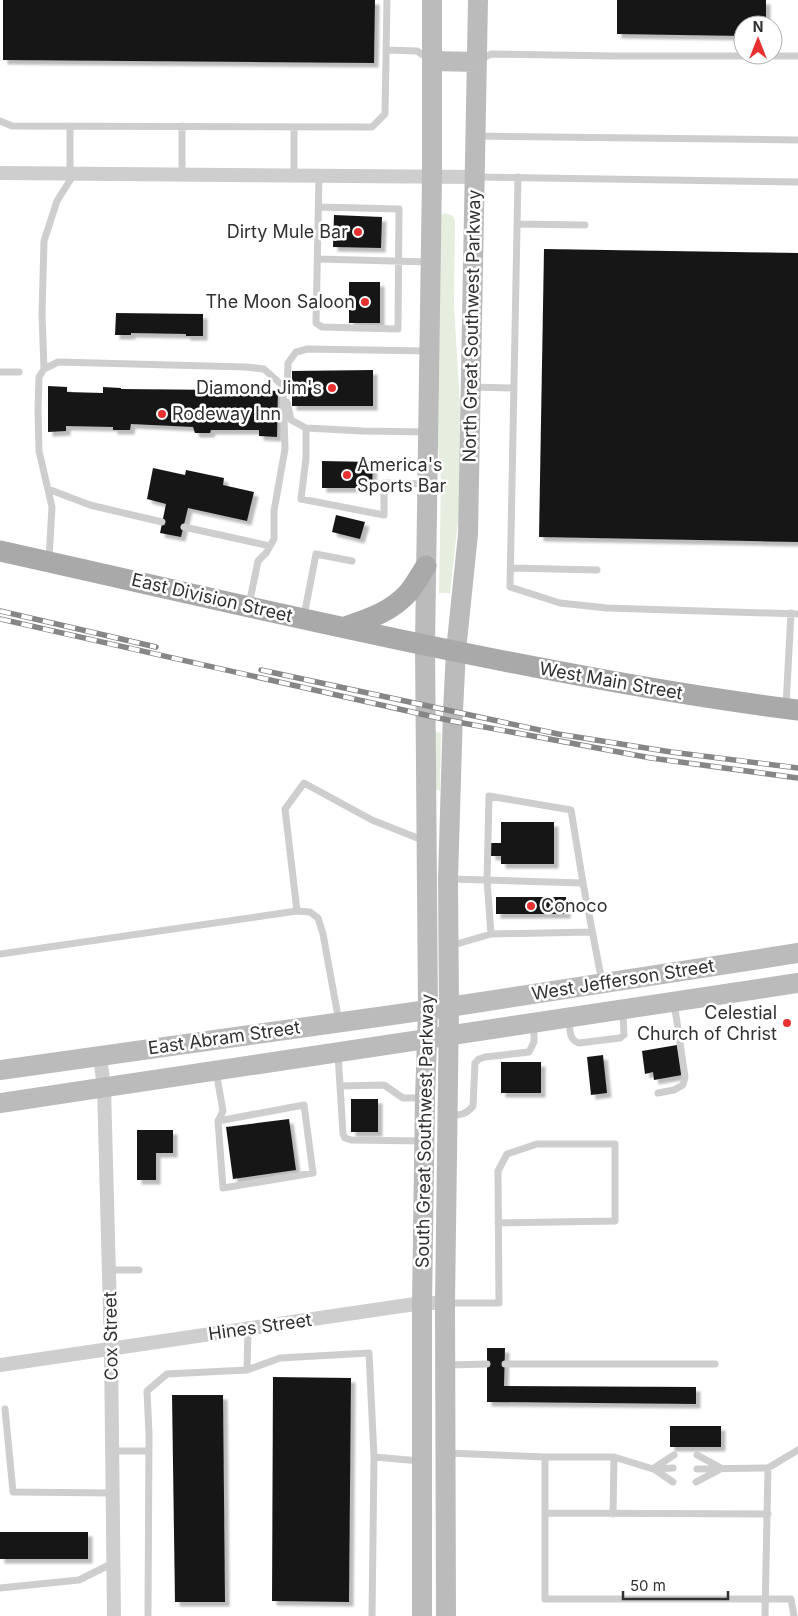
<svg xmlns="http://www.w3.org/2000/svg" width="798" height="1616" font-family="Inter,sans-serif">
<style>
.green{fill:#e6eedf}
.building{fill:#181818;filter:url(#shadow)}
.lines{fill:none;stroke-linecap:round;stroke-linejoin:round}
.service{stroke:#cecece;stroke-width:7}
.minor{stroke:#cecece;stroke-width:14}
.secondary{stroke:#bbb;stroke-width:20}
.primary{stroke:#a9a9a9;stroke-width:21}
.rail-casing{stroke:#868686;stroke-width:5.5}
.rail{stroke:#fff;stroke-width:4;stroke-dasharray:11;stroke-linecap:butt}
.poi-dot{fill:#ea3131;stroke:#fff;stroke-width:2}
.labels{text-anchor:middle;stroke-width:5;stroke-linejoin:round;paint-order:stroke}
.poi-label{font-size:18px;fill:#313131;stroke:#fff;text-anchor:end}
.street-label{font-size:18px;fill:#313131;stroke:#fff}
</style>
<defs>
<filter id="shadow"><feDropShadow dx="4.5" dy="4.5" stdDeviation="1" flood-color="#0004"/></filter>
</defs>
<rect width="100%" height="100%" fill="#fff"/>
<path class="green" d="M446,213L453,216L455,221L454,305L460,407L459,512L450,593H439L441,482L434,395L438,216Z
M432,731L441,733L440,790H435Z"/>
<path class="building" d="M3,0H375L374,63L3,60Z
M617,0H766V25H743V36L617,34Z
M334,215L382,217L381,248L333,247Z
M544,249L798,253V542L539,537Z
M349,282H380V323H349Z
M116,313L203,314V336H186V334L131,333V335H115Z
M373,370V406H292V371Z
M48,386L67,387V392L103,393V387L121,388V389L223,390L222,395H259V390L278,391L277,437L259,436V430H211L210,433H195L193,427L131,424L130,430H113V427L66,426V431L48,432Z
M322,461L373,462L372,488H322Z
M153,468L185,475L186,470L224,478L223,485L254,492L247,521L188,508L181,537L160,533L166,504L147,499Z
M336,515L365,522L360,539L332,532Z
M501,822H554V864H501V856H491V843H501Z
M496,897H566V914H496Z
M677,1045L682,1075L654,1080L653,1072L645,1074L642,1051Z
M603,1055L607,1093L591,1095L587,1057Z
M501,1062H541V1093H501Z
M351,1099H378V1132H351Z
M289,1119L296,1170L233,1179L226,1127Z
M137,1130H173V1153H156V1180H137Z
M487,1348H505L504,1386L696,1387V1404L487,1402Z
M273,1377L351,1378L349,1602L272,1601Z
M172,1395H223L225,1602H175Z
M670,1426H721V1447H670Z
M0,1532H88V1559H0Z"/>
<g class="lines">
<path class="service" d="M386,50L417,51L430,60
M480,60L491,54L615,56H798
M0,121L12,126L372,127L385,114L387,0
M70,126V173
M182,126V174
M294,127V174
M477,136L798,140
M476,177L798,182
M518,177L510,587L560,603L607,608L798,614
M319,207L399,209L398,329L322,327L316,323L319,175
M517,224L585,225
M318,259L430,262
M44,369L42,314L44,241L57,201L74,174
M0,372H19
M472,387L514,388
M287,391L288,363L296,352L308,349L428,351
M287,402L291,420L306,428L363,431L427,432
M306,428V458L301,499L384,515V483L427,484
M48,489L90,505L162,522
M184,527L270,546
M49,559L52,507L39,451L38,409L39,377L44,369L58,362L246,367L264,369L283,386L285,449L274,511V539L266,553L258,561L249,605
M511,568L597,570
M304,616L316,554L352,561
M786,706L791,613
M449,879L487,880L489,796L571,810L583,883
M297,911L310,912L318,918L323,934L339,1022
M491,934L592,932
M450,946L491,934L487,880L583,883L602,982
M0,954L297,911L285,809L304,783L372,820L425,841
M569,1020C570,1030 569,1040 579,1043L620,1038L624,1035L623,1012
M338,1054L343,1134L345,1138L351,1140L422,1141
M216,1071L223,1111L218,1121L223,1188L313,1173L304,1105L218,1121
M340,1086L384,1085L403,1098H424
M658,1093L674,1090L683,1085L685,1077L674,1002
M449,1115C460,1115 466,1115 473,1106L475,1063L479,1059L485,1057L529,1052L534,1042V1023
M109,1270H139
M447,1303H499L498,1171L507,1154L537,1144H615V1221L498,1223
M505,1364H715
M448,1365L487,1364
M247,1370L248,1329
M5,1409L13,1492L113,1493
M112,1451H149
M446,1453L545,1457V1599H791L794,1616
M697,1455L721,1468
M545,1457H614L653,1469L673,1468
M654,1468L674,1455
M654,1469L673,1482
M697,1469L768,1468L798,1450
M696,1482L719,1470
M546,1513L768,1514
M613,1514L614,1457
M0,1588L79,1580L113,1563
M148,1616L149,1434L147,1391L167,1374L247,1370L280,1358L369,1353L374,1457
M372,1616L374,1457L420,1461
M765,1616L768,1468"/>
<path class="minor" d="M0,173L475,177
M100,1056L104,1088L111,1348L114,1616
M0,1365L422,1303H445"/>
<path class="secondary" d="M432,61L477,62
M0,1070L449,1007L798,953
M0,1103L798,983
M422,1616V1303L425,1098L428,1010L425,645L432,176V0
M446,1616L445,1303L449,1007L448,879L453,711L456,651L468,534L478,0"/>
<path class="primary" d="M0,551C153,585 306,621 459,652C572,675 684,696 798,710
M345,627C368,619 391,612 408,593C415,585 420,575 426,566"/>
<g class="rail-casing">
<path id="rail" d="M0,611L156,647
M0,619L452,721L651,758L798,778
M261,670L558,734L671,752L798,768"/>
</g>
<use href="#rail" class="rail"/>
</g>
<g class="poi-dot">
<circle cx="358" cy="232" r="5"/>
<circle cx="365" cy="302" r="5"/>
<circle cx="332" cy="388" r="5"/>
<circle cx="162" cy="414" r="5"/>
<circle cx="347" cy="475" r="5"/>
<circle cx="531" cy="906" r="5"/>
<circle cx="787" cy="1023" r="5"/>
</g>
<g class="labels">
<g class="poi-label">
<text x="348" y="238">Dirty Mule Bar</text>
<text x="355" y="308">The Moon Saloon</text>
<text x="322" y="394">Diamond Jim's</text>
<text x="172" y="420" text-anchor="start">Rodeway Inn</text>
<text x="357" y="471" text-anchor="start">America's<tspan x="357" dy="21">Sports Bar</tspan></text>
<text x="541" y="912" text-anchor="start">Conoco</text>
<text x="777" y="1019">Celestial<tspan x="777" dy="21">Church of Christ</tspan></text>
</g>
<g class="street-label">
<text transform="translate(472 326) rotate(-89)" y="6">North Great Southwest Parkway</text>
<text transform="translate(212 598) rotate(13)" y="6">East Division Street</text>
<text transform="translate(611 681) rotate(10)" y="6">West Main Street</text>
<text transform="translate(623 980) rotate(-9)" y="6">West Jefferson Street</text>
<text transform="translate(224 1038) rotate(-8)" y="6">East Abram Street</text>
<text transform="translate(425 1131) rotate(-89)" y="6">South Great Southwest Parkway</text>
<text transform="translate(260 1327) rotate(-8)" y="6">Hines Street</text>
<text transform="translate(111 1336) rotate(-91)" y="6">Cox Street</text>
</g>
</g>
<g transform="translate(758 40)"><circle r="24" fill="#ffffff" stroke="#adadad"/>
<path d="M0-4L9 19L0 12L-9 19Z" fill="#ea3131"/>
<text y="-8" font-size="14" font-weight="bold" text-anchor="middle" fill="#313131">N</text>
</g>
<path d="M623 1591v8h105v-8" fill="none" stroke="#313131" stroke-width="2.5"/>
<text x="630" y="1591" font-size="15" fill="#313131" stroke="#ffffff" stroke-width="4" paint-order="stroke">50 m</text>
</svg>
